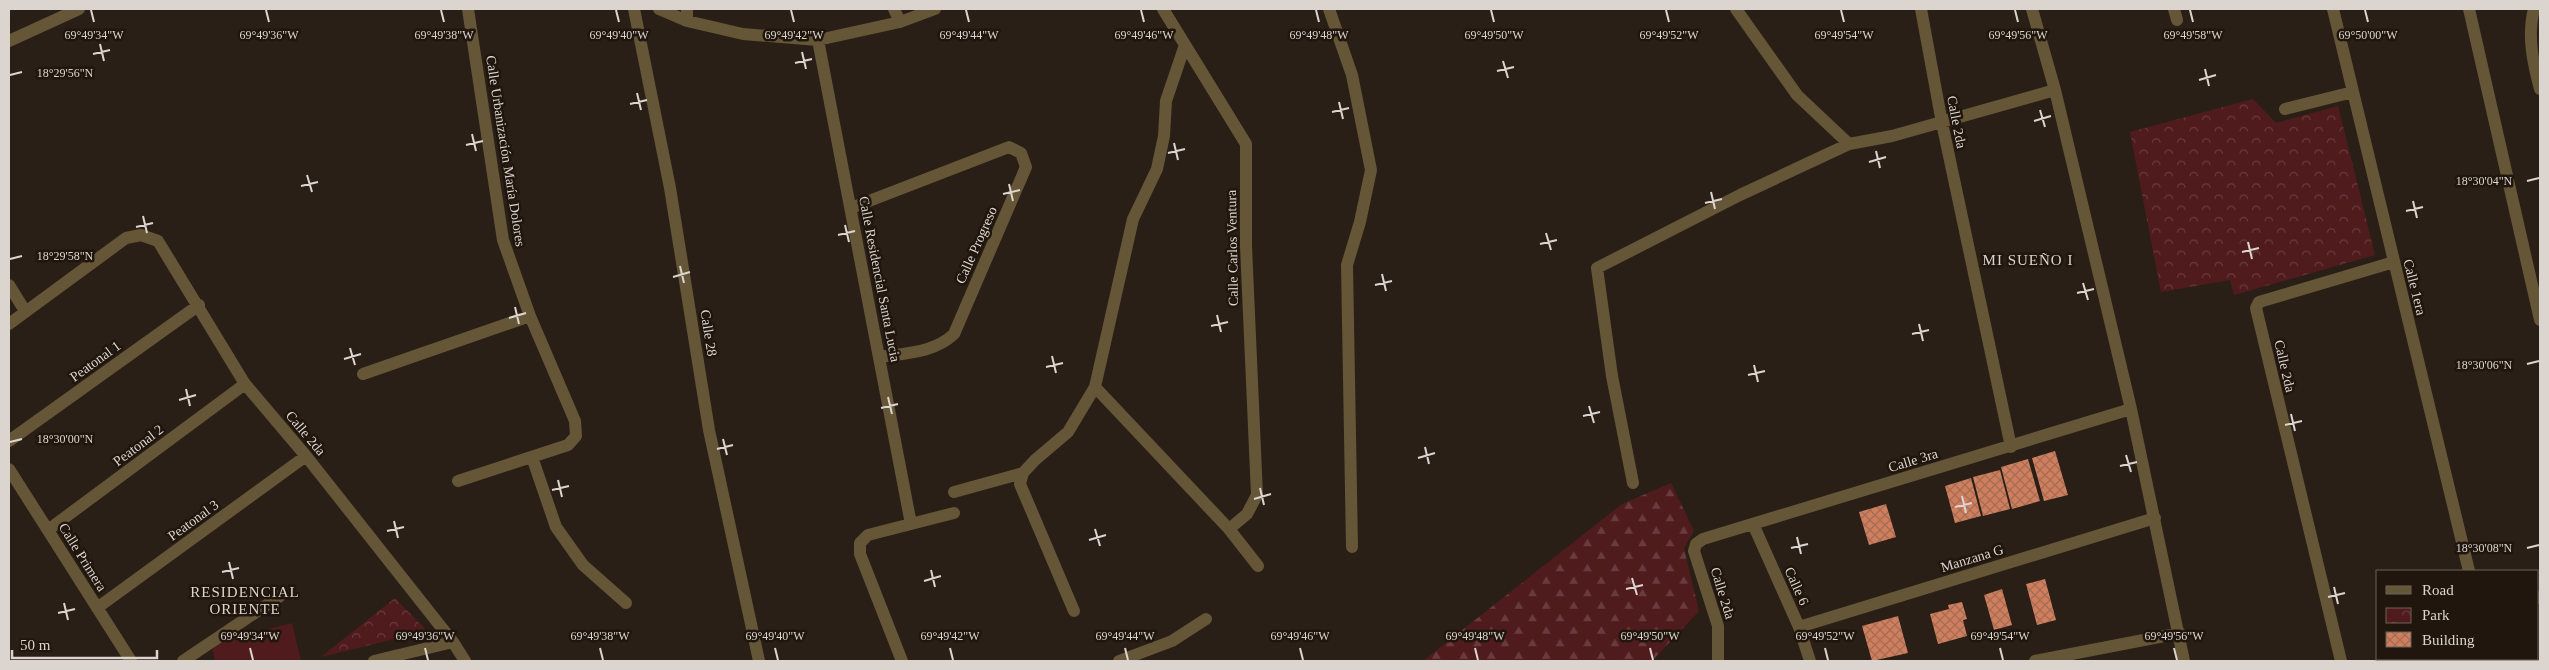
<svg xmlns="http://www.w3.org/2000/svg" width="2549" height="670" font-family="'Times New Roman',serif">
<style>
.grass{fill:#501b1d}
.forest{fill:url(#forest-firs)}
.park{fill:url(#park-crowns)}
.building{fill:url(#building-cross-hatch)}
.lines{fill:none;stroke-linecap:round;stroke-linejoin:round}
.minor{stroke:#655637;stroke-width:12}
.ticks{fill:none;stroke:#dcd5cf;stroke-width:2}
.labels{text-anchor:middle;stroke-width:5;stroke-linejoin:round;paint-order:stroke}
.street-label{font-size:14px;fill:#dcd5cf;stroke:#20160d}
.neighbourhood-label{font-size:15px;letter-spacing:1px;fill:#dcd5cf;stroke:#20160d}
.ticks-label{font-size:12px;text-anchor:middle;fill:#dcd5cf;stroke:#20160d;stroke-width:5;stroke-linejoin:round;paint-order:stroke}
</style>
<defs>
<pattern id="forest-firs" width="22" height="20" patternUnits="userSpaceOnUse" patternTransform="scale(1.25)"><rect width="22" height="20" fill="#501b1d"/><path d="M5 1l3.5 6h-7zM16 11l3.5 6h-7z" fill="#693b3d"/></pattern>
<pattern id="park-crowns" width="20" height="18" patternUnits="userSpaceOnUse" patternTransform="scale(1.25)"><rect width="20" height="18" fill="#501b1d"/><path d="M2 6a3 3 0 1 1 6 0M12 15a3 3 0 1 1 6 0" fill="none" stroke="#693b3d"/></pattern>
<pattern id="building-cross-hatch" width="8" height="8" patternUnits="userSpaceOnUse" patternTransform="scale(1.25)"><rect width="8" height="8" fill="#d07f5e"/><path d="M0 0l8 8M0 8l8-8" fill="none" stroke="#a56c54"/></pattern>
</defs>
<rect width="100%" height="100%" fill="#2a1f16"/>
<path class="grass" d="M292,623L301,661H215L211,643Z"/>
<path class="forest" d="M1671,483L1694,531L1684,548L1699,611L1652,661H1423L1622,504Z"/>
<path class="park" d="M2253,99L2276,123L2338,106L2375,255L2234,295L2230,280L2161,292L2130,132Z
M395,598L427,631L321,657Z"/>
<path class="building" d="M2055,451L2068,495L2044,501L2032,458Z
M2028,459L2040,501L2012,509L2001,467Z
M2000,470L2010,509L1983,516L1973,477Z
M1971,478L1981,516L1955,523L1945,486Z
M1886,504L1896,537L1869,545L1859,512Z
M2045,579L2056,620L2037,625L2026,584Z
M2002,589L2012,625L1994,630L1984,595Z
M1962,602L1967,619L1963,620L1967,636L1938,644L1930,614L1949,609L1948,605Z
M1898,616L1908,653L1872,661L1862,626Z"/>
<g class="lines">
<path class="minor" d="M634,9L670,188L709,430L759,661
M659,9L687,21L743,34L818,40L900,22L935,9
M687,9V21
M894,9L900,22
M1163,9L1246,144V246L1257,495L1247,514L1229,529
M1329,9L1352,75L1371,170L1360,222L1347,265L1352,547
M1736,9L1797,95L1849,144
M1921,9L1942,123L2011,447
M2032,9L2055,90L2131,409L2184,661
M2174,9L2177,20
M2333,9L2469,571
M2469,9L2540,320
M2534,9C2527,36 2533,63 2540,89
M818,40L911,524
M9,41L79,9
M2285,109L2353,92
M851,208L1009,147L1021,153L1026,167L954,334C934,353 906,353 879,357
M9,285L25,311
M9,324L126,238L141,235L158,241L245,384L306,456L453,642L465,661
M363,374L530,316
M1095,387L1229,529L1258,566
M9,441L199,305
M532,457L556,527L583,565L626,603
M9,469L131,661
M458,481L568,445L576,436L575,421L530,316L503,240L468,9
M1633,483L1612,376L1597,268L1740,195L1849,144L1892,136L2055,90
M954,492L1023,473
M1753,524L1799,627L1810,661
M48,530L245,384
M2538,598L2540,597
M97,608L306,456
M1074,611L1020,484L1023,473L1035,460L1068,432L1095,387L1133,219L1157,169L1164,136L1166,101L1185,45
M1799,627L2155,518
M2492,659V661
M183,661L280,596
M374,661L453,642
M902,661L860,554V543L868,535L954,513
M1119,661L1172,641L1206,619
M1718,661V626L1694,551L1696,544L1703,539L2131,409
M2035,661L2180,633
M2341,661L2256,308L2259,302L2394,262"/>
</g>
<path class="ticks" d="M91,10L94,22M266,10L269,22M441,10L444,22M616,10L619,22M791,10L794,22M966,10L969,22M1141,10L1144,22M1316,10L1319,22M1491,10L1494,22M1666,10L1669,22M1841,10L1844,22M2015,10L2018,22M2190,10L2193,22M2365,10L2368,22M100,44L104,61M802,52L806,69M93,54L110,50M1503,61L1508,78M795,63L812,59M2205,69L2209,86M1497,71L1514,67M10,75L22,72M2199,80L2216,75M637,93L641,110M1339,102L1343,119M630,104L647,100M2040,110L2045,127M1332,112L1349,108M2034,121L2051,116M472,134L476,151M1174,143L1178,160M466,145L483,141M1876,151L1880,168M1168,153L1185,149M1869,162L1886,157M307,175L312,192M2527,181L2539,178M1009,184L1013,201M301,186L318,182M1711,192L1715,209M1003,194L1020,190M2413,201L2417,218M1705,203L1722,199M2406,211L2423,207M143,216L147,233M845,225L849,242M136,227L153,223M1546,233L1551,250M838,235L855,231M2248,242L2252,259M1540,244L1557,240M2242,252L2259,248M10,259L22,256M680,266L684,283M1382,274L1386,291M673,277L690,272M2083,283L2088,300M1375,285L1392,281M2077,293L2094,289M515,307L519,324M1217,315L1221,332M509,318L526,313M1919,324L1923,341M1211,326L1228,322M1912,334L1929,330M350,348L355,365M1052,356L1056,373M344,359L361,354M2527,364L2539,361M1754,365L1758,382M1046,367L1063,363M1748,375L1765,371M186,389L190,406M888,397L892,414M179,400L196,395M1589,406L1594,423M881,408L898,404M2291,414L2295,431M1583,416L1600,412M2285,425L2302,421M723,439L727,455M10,442L22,439M1425,447L1429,464M717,449L733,445M2126,455L2131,472M1418,458L1435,453M2120,466L2137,462M558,480L562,497M1260,488L1264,505M552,490L569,486M1962,496L1966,513M1254,499L1271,494M1955,507L1972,503M394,521L398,538M1095,529L1100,546M387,531L404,527M1797,537L1801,554M1089,540L1106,535M1791,548L1808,544M2527,548L2539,545M229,562L233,579M931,570L935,587M222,572L239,568M1632,578L1637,595M924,581L941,576M2334,587L2338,604M1626,589L1643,585M2328,597L2345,593M64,603L68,620M58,613L75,609M250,648L253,660M425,648L428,660M600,648L603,660M775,648L778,660M950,648L953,660M1125,648L1128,660M1300,648L1303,660M1475,648L1478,660M1650,648L1653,660M1825,648L1828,660M2000,648L2003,660M2174,648L2177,660"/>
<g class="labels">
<g class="street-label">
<text transform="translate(1957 122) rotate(79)" y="5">Calle 2da</text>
<text transform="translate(506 151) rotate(81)" y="5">Calle Urbanización María Dolores</text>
<text transform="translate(976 245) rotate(-66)" y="5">Calle Progreso</text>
<text transform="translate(1232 248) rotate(-91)" y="5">Calle Carlos Ventura</text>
<text transform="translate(880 279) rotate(79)" y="5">Calle Residencial Santa Lucia</text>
<text transform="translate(2415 287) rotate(76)" y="5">Calle 1era</text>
<text transform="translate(709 333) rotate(81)" y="5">Calle 28</text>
<text transform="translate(95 361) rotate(-36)" y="5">Peatonal 1</text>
<text transform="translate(2285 366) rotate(77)" y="5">Calle 2da</text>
<text transform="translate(306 433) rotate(50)" y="5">Calle 2da</text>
<text transform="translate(138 445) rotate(-37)" y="5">Peatonal 2</text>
<text transform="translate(1913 460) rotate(-17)" y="5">Calle 3ra</text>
<text transform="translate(193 520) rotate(-36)" y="5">Peatonal 3</text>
<text transform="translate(83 557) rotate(58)" y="5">Calle Primera</text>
<text transform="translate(1972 558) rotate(-17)" y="5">Manzana G</text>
<text transform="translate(1797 586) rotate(66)" y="5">Calle 6</text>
<text transform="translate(1723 593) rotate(73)" y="5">Calle 2da</text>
</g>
<g class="neighbourhood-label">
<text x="2028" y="265">MI SUEÑO I</text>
<text x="245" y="597">RESIDENCIAL<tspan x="245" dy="17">ORIENTE</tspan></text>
</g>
</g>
<g class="ticks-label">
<text x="94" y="39">69°49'34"W</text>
<text x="269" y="39">69°49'36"W</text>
<text x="444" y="39">69°49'38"W</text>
<text x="619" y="39">69°49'40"W</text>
<text x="794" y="39">69°49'42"W</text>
<text x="969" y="39">69°49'44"W</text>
<text x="1144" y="39">69°49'46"W</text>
<text x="1319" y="39">69°49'48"W</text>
<text x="1494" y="39">69°49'50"W</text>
<text x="1669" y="39">69°49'52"W</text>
<text x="1844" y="39">69°49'54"W</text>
<text x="2018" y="39">69°49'56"W</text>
<text x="2193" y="39">69°49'58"W</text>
<text x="2368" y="39">69°50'00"W</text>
<text x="65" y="77">18°29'56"N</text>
<text x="2484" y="185">18°30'04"N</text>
<text x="65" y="260">18°29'58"N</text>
<text x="2484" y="369">18°30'06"N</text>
<text x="65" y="443">18°30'00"N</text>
<text x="2484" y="552">18°30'08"N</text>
<text x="250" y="640">69°49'34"W</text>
<text x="425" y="640">69°49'36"W</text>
<text x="600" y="640">69°49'38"W</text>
<text x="775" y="640">69°49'40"W</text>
<text x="950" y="640">69°49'42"W</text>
<text x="1125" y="640">69°49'44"W</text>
<text x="1300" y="640">69°49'46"W</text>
<text x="1475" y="640">69°49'48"W</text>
<text x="1650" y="640">69°49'50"W</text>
<text x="1825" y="640">69°49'52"W</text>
<text x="2000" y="640">69°49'54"W</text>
<text x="2174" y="640">69°49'56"W</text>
</g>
<rect width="2549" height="670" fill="none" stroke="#dcd5cf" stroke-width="20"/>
<rect x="2376" y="570" width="162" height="90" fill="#20160d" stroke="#6b625b"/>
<rect x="2386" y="586" width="25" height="8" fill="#655637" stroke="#6b625b"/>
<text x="2422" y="595" font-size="15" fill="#dcd5cf">Road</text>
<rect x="2386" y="608" width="25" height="15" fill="url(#park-crowns)" stroke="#6b625b"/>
<text x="2422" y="620" font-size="15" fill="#dcd5cf">Park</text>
<rect x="2386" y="632" width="25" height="15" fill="url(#building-cross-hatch)" stroke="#6b625b"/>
<text x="2422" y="645" font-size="15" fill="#dcd5cf">Building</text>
<path d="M12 650v8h145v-8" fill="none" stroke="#dcd5cf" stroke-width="2.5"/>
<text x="20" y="650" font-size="15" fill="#dcd5cf" stroke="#20160d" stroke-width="4" paint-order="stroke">50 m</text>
</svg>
